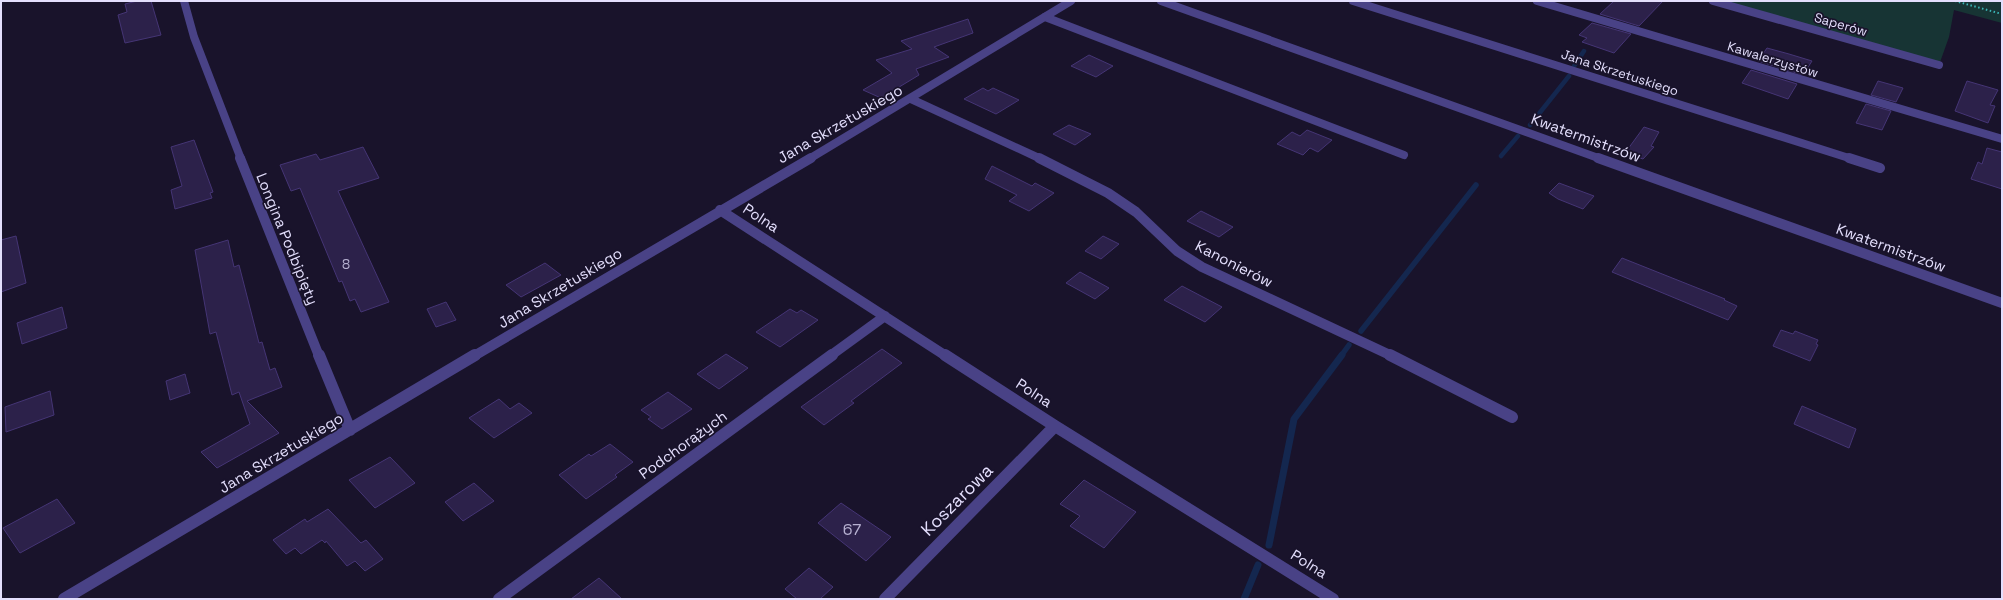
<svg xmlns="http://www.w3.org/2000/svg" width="2003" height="600" font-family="'Space Grotesk',sans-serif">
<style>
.green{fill:#173434}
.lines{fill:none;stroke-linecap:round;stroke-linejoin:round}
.stream-far2{stroke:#14274f;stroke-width:4.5}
.stream-far1{stroke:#14274f;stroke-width:5.5}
.stream{stroke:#14274f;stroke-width:7}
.building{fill:#2c214a;stroke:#453575}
.path{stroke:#3ab6b6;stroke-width:2;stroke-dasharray:1.5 2.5;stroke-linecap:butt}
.lane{stroke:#494286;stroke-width:8}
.street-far2{stroke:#494286;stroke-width:8}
.street-far1{stroke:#494286;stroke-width:10}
.street{stroke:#494286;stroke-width:12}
.labels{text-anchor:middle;stroke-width:3.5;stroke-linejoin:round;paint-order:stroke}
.far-street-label{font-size:13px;fill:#e4dffd;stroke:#19132b}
.number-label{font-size:13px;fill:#b6b0d0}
.street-label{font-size:15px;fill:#e4dffd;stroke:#19132b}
.near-number-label{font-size:16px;fill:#b6b0d0}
.near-street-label{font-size:18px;fill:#e4dffd;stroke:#19132b}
</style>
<rect width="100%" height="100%" fill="#19132b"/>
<path class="green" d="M1713,1H2002V23L1954,10L1949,37L1939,65Z"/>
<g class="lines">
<path class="stream-far2" d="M1574,66L1584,51
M1530,125L1569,76
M1501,156L1518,136"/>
<path class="stream-far1" d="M1361,331L1476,185
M1341,356L1349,345"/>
<path class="stream" d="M1269,545L1294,419L1342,355
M1244,599L1258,565"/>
</g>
<path class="building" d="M137,1H151L161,35L125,43L118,15L127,12L125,4Z
M1614,1H1663L1639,26L1600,14Z
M968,19L973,33L934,47L949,57L916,69L919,75L881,98L863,90L892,73L876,60L912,49L901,41Z
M1592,23L1631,34L1614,53L1582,42L1587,38L1579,35Z
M1767,48L1789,54L1812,61L1803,75L1758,61Z
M1089,55L1113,66L1096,77L1071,66Z
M1751,70L1797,84L1788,99L1742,83Z
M1878,81L1903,88L1896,102L1871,95Z
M1967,81L1998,90L1990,105L1995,106L1988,123L1955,111Z
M983,88L988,91L993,88L1019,100L996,114L964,99Z
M1866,104L1891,111L1882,130L1856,123Z
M1069,125L1091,134L1075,145L1053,134Z
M1644,127L1659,132L1651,146L1654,147L1643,159L1625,153Z
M1307,130L1332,140L1318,152L1310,148L1303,155L1277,144L1292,132L1300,136Z
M194,140L213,192L210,193L212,198L175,209L171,190L182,186L171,147Z
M363,147L379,178L338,191L389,302L361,312L355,299L350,301L342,281L339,282L300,188L291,191L280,165L316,154L320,160Z
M1987,148L2002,152V189L1971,179L1978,162L1982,164Z
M992,166L1032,186L1035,183L1054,193L1029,211L1009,201L1017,195L985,179Z
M1559,183L1594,196L1583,209L1558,199L1549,193Z
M1201,211L1233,227L1219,237L1187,221Z
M16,236L26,283L1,292V240Z
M1103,236L1119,244L1101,259L1085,251Z
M228,240L234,267L239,265L259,343L262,342L270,370L275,368L282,387L247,401L279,433L217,468L201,452L250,424L239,392L232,395L216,332L210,334L195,250Z
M1622,258L1725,299L1724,300L1737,306L1728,320L1612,272Z
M545,263L561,275L521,297L506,285Z
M1080,272L1109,288L1095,299L1066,283Z
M1182,286L1222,307L1205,322L1164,300Z
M446,302L456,320L436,327L427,309Z
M62,307L67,328L22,344L17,323Z
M790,309L797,313L801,310L818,320L780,347L756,332Z
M1781,330L1793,334L1795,331L1818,340L1816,344L1818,345L1810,361L1773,346Z
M882,349L902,363L851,401L854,403L824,425L801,407Z
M726,354L748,368L719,389L697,374Z
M185,374L190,393L170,400L166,381Z
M50,391L54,415L6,432L5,407Z
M668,392L692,409L662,429L648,419L651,417L641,410Z
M499,399L510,409L519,403L532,413L494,438L469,418Z
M1802,406L1856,429L1849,448L1794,424Z
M610,444L633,462L615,475L617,477L586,499L559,475L589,454L591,456Z
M390,457L415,483L375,508L349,480Z
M1084,480L1136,512L1104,548L1070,526L1080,516L1060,504Z
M474,483L494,501L463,521L445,502Z
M57,499L75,523L20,553L3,528Z
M841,503L891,537L866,561L818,523Z
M328,509L361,543L366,540L383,559L365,571L355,561L347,566L326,541L325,543L322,540L301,554L295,548L286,554L273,540L305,519L307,522Z
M809,568L833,587L820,599H797L785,589Z
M599,578L622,599H571Z"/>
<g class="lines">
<path class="path" d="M1955,1L2002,14"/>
<path class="lane" d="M1045,17L1404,155"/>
<path class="street-far2" d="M184,1L194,37L241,159
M1161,1L1601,159
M1353,1L1852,159
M1537,1L2002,139
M1713,1L1939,65
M911,99L1041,159
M809,159L1071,1"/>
<path class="street-far1" d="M240,158L319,356
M1039,158L1108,193L1136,212L1177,251L1202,267L1392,356
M1598,158L2002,303
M1849,158L1880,168
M720,210L946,356
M474,356L811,158
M830,356L885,316"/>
<path class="street" d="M319,355L350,430
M945,355L1055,426L1333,599
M1390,355L1512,417
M64,599L475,355
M499,599L832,355
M885,599L1055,426"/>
</g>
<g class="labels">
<g class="far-street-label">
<text transform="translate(1841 24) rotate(16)" y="5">Saperów</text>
<text transform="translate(1773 59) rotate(17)" y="5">Kawalerzystów</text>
<text transform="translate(1620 72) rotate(18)" y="5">Jana Skrzetuskiego</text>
</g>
<g class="number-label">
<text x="346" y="269">8</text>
</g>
<g class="street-label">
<text transform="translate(840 124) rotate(-30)" y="5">Jana Skrzetuskiego</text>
<text transform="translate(1586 138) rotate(20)" y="5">Kwatermistrzów</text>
<text transform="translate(761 218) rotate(33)" y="5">Polna</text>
<text transform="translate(287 239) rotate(68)" y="5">Longina Podbipięty</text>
<text transform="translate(1891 248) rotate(20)" y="5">Kwatermistrzów</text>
<text transform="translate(1234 264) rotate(27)" y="5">Kanonierów</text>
<text transform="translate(560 288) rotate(-31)" y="5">Jana Skrzetuskiego</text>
<text transform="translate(1034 393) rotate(33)" y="5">Polna</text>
<text transform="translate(683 445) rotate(-36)" y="5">Podchorążych</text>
<text transform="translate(281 453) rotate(-31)" y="5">Jana Skrzetuskiego</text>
<text transform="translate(1309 564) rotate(32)" y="5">Polna</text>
</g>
<g class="near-number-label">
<text x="852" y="535">67</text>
</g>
<g class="near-street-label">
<text transform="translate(957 500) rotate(-45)" y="6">Koszarowa</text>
</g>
</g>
<rect width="2003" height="600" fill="none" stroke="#e4dffd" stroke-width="4"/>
</svg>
